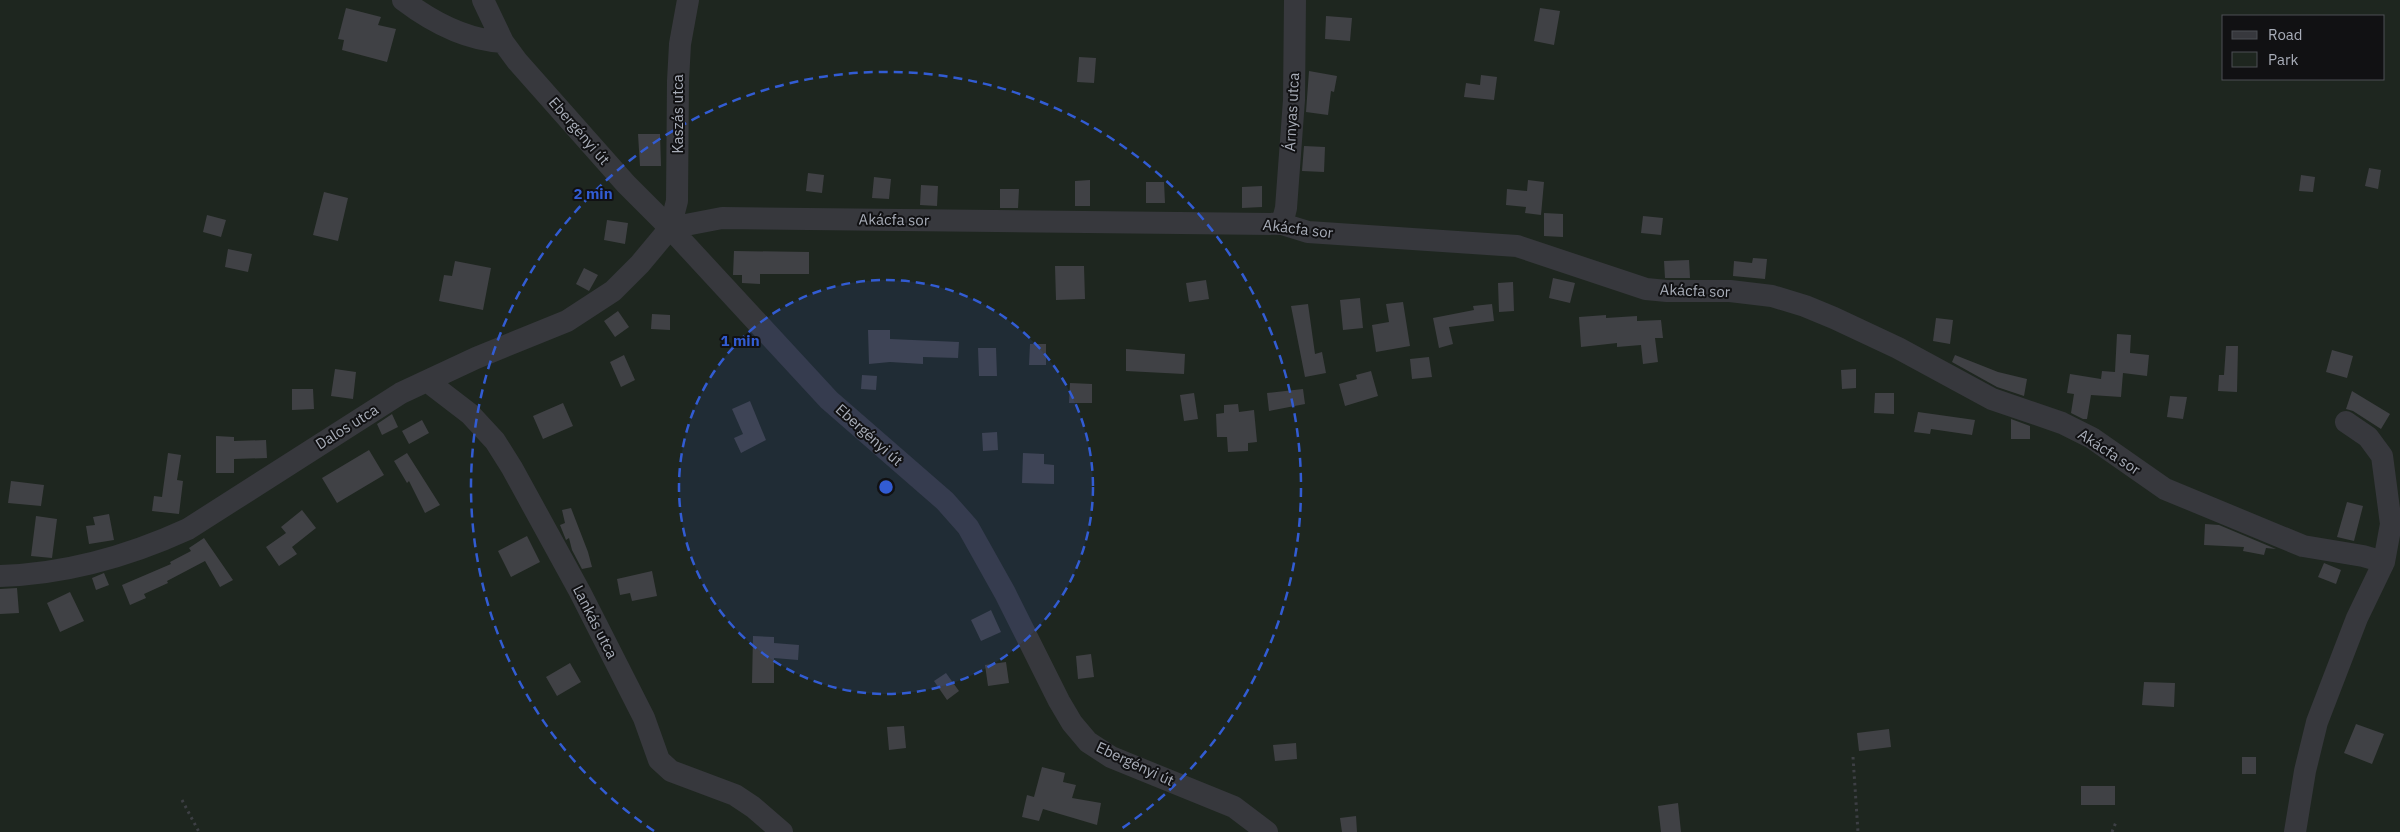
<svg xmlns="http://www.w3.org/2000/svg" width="2400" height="832" font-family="'IBM Plex Sans',sans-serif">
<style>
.green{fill:#1e261f;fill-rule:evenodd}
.building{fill:#404145}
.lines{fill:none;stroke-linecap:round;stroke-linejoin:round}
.path{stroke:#3d3f44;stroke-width:3;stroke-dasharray:2.5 4;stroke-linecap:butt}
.minor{stroke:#37383d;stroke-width:22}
.ring{fill:none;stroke:#325cd3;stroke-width:2.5;stroke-dasharray:9 6}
.labels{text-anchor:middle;stroke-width:4;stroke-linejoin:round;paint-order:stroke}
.street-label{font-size:15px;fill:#a8adb8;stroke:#111113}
.centre{fill:#325cd3;stroke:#111113;stroke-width:2.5}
.ring-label{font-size:15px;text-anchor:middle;font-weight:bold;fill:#325cd3;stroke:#111113;stroke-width:4;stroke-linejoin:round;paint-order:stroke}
</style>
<rect width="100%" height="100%" fill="#161618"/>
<path class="green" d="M0,0H2400V832H0ZM2224,16H2384V79H2224Z"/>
<path class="building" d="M346,8L381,17L378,25L396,29L387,62L342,50L344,40L338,39Z
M1540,8L1560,11L1554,45L1534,41Z
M1326,16L1352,18L1350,41L1325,39Z
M1079,57L1096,58L1094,83L1077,82Z
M1309,71L1337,76L1334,92L1331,91L1328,115L1306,112Z
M1481,75L1497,77L1494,100L1464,97L1466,83L1480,85Z
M638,134H660L661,166H640Z
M1304,146L1325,147L1324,172L1302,171Z
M2369,168L2381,170L2378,189L2365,186Z
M808,173L824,175L822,193L806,191Z
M2301,175L2315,177L2313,192L2299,191Z
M874,177L891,179L889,199L872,198Z
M1090,180V206H1075V181Z
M1528,180L1544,182L1541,215L1525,213L1526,207L1506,205L1507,189L1527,191Z
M1146,182H1164L1165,203H1146Z
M921,185L938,186L937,206L920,205Z
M1262,186V207L1242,208V187Z
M1000,189H1019L1018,208H1000Z
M324,192L348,198L338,241L313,235Z
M1544,213L1563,214V237L1544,236Z
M207,215L226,220L221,237L203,232Z
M1643,216L1663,218L1661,235L1641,233Z
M607,220L628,223L625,244L604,240Z
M228,249L252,254L248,272L225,267Z
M734,251L809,252V274H760V284L742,283V275H733Z
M1753,258L1767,259L1765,279L1733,276L1734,261L1752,263Z
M1689,260L1690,278H1665L1664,261Z
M455,261L491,268L483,310L439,301L444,275L452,276Z
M1055,266H1084L1085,299L1056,300Z
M584,268L598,275L589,291L576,284Z
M1553,278L1575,283L1570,303L1549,298Z
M1206,280L1209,299L1189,302L1186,283Z
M1513,282L1514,311L1499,312L1498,283Z
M1360,298L1363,328L1343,330L1340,300Z
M1403,302L1410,346L1376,352L1372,325L1389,322L1386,304Z
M1308,304L1315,354L1322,352L1326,373L1305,377L1291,306Z
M1492,304L1494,321L1449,327L1453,344L1439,348L1433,318L1474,310L1473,306Z
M618,311L629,327L615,337L604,321Z
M652,314L670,315V330L651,329Z
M1606,315V318L1637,316V321L1661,320L1663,338H1655L1658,362L1643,364L1641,345L1617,347V343L1581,347L1579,317Z
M1936,318L1953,320L1950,344L1933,341Z
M868,330H890V339L959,342L958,358L923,357V364L890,362L869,364Z
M2117,334L2131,335L2130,353L2149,355L2147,376L2123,373L2121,397L2091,395L2087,419H2083L2071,413L2074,394L2067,393L2070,374L2101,379L2102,371L2115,372Z
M1030,344H1046V365H1029Z
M2226,346H2238L2237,392L2218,391L2219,375H2224Z
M978,348H996L997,376H979Z
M1126,349L1185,354L1184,374L1126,371Z
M2332,350L2353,356L2347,378L2326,372Z
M624,355L635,380L621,387L610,362Z
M1955,355L1998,372L2027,379L2024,396L1997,387L1952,362Z
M1429,357L1432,377L1412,379L1410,359Z
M335,369L356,372L353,399L331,396Z
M1856,369V388L1842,389L1841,370Z
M1371,371L1378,396L1345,406L1339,384L1357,379L1356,375Z
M862,375L877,376L876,390L861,389Z
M1070,383L1092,384V403H1069Z
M292,389H313L314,409L292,410Z
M1303,389L1305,404L1269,411L1267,393Z
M2352,391L2390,414L2381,429L2353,411L2346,409Z
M1194,393L1198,419L1184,421L1180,395Z
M1875,393H1894V414L1874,413Z
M2170,396L2187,397L2183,419L2167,417Z
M750,401L766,440L741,453L734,438L743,434L732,409Z
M563,403L573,426L543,439L533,416Z
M1238,404L1239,412L1254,410L1257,442L1248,443V451L1228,452L1227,437H1217L1216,414L1224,413V405Z
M1918,412L1975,420L1972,435L1931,429L1930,434L1914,432Z
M392,414L398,427L382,435L377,424Z
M2011,419L2030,426V439H2011Z
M422,420L429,433L409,444L402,431Z
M997,432L998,450L983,451L982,433Z
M216,436L234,437V441L266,440L267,458L234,459V473H216Z
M369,450L384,475L337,503L322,478Z
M168,453L181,455L177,480L183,481L179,514L152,511L154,496L162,497Z
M407,453L440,505L425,513L409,481L407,483L394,461Z
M1023,453L1044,454V464L1054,465V484L1022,483Z
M11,481L44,485L41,506L8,503Z
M2347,502L2363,506L2354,541L2337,537Z
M571,508L588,552L592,567L582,569L572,550L569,538L566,540L560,525L565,523L562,510Z
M302,510L316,528L292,547L297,554L279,566L266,547L286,533L281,527Z
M109,514L114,540L89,544L86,526L95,525L93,517Z
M36,516L57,519L52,558L31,556Z
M2205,524L2219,525L2276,549L2266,548L2264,555L2243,551L2244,547L2204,545Z
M527,536L540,562L511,577L498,551Z
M204,538L233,580L220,587L205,561L167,581L168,583L144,594L146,598L130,605L122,585L171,564L170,562L191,551L189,548Z
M2324,563L2341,570L2336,584L2318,577Z
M652,571L657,596L632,601L630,593L620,595L617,579Z
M104,573L109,585L96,590L92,578Z
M17,588L19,613L0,614V589Z
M70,592L84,621L60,632L47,603Z
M991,610L1001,632L981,641L971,620Z
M753,636L774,637V643L799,645L798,660L774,658V683H752Z
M1091,654L1094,677L1078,679L1076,656Z
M1006,662L1009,683L988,686L985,665Z
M570,663L581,682L557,696L546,677Z
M946,673L959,691L947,700L934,681Z
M2144,682L2175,683L2174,707L2142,705Z
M2356,724L2384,734L2372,764L2344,753Z
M904,726L906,748L889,750L887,727Z
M1889,729L1891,747L1859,751L1857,733Z
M1296,743L1297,759L1275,761L1273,745Z
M2242,757H2256V774H2242Z
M1042,767L1065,773L1063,782L1076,785L1072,798L1101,803L1097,825L1043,809L1039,821L1022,817L1027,795L1034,797Z
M2081,786H2115V805H2081Z
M1678,803L1681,832H1661L1658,806Z
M1356,816L1357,832H1342L1340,818Z"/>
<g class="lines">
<path class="path" d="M1853,757L1858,832
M182,800L199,832
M2112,832L2116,822"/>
<path class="minor" d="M403,0C432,22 466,40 503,42
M483,0L503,42L517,61L626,184L670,228L829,400L945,501L968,527L1005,593L1059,701L1072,723L1088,742L1111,757L1234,807L1267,832
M1282,224L1286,208L1294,100L1295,0
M670,228L722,218L1282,224L1308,232L1517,246L1646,289L1667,291H1730L1772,296L1805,306L1834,318L1898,348L1992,399L2062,423L2092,438L2165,489L2303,546L2363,556L2384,562
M427,381L470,414L495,441L512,468L580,592L644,718L659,760L671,771L735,795L753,807L782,832
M0,576C65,574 129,556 188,529L401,393L476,358L567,321L613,291L640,264L670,228L677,201L678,81L680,44L688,0
M2295,832L2305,771L2317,722L2357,618L2384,562L2391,524L2382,456L2368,437L2346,422"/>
</g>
<circle cx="886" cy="487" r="207" fill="#325cd3" fill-opacity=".12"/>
<g class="ring">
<circle cx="886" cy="487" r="207"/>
<path d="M654 831A415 415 0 1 1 1118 831"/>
</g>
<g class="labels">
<g class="street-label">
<text transform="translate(1292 112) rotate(-87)" y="5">Árnyas utca</text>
<text transform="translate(678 114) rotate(-90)" y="5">Kaszás utca</text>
<text transform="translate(579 131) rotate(49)" y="5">Ebergényi út</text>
<text transform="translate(894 220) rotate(1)" y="5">Akácfa sor</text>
<text transform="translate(1298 229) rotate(7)" y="5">Akácfa sor</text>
<text transform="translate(1695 291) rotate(2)" y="5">Akácfa sor</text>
<text transform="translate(347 427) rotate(-32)" y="5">Dalos utca</text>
<text transform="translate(869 435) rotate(42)" y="5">Ebergényi út</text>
<text transform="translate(2109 452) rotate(33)" y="5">Akácfa sor</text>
<text transform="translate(595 622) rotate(63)" y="5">Lankás utca</text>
<text transform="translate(1135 764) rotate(25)" y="5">Ebergényi út</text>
</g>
</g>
<circle cx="886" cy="487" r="8" class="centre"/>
<g class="ring-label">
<text x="593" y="199">2 min</text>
<text x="740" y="346">1 min</text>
</g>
<rect x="2222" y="15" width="162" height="65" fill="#111113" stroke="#4d4f55"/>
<rect x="2232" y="31" width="25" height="8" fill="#37383d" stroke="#4d4f55"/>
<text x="2268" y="40" font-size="15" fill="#a8adb8">Road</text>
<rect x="2232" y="52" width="25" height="15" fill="#1e261f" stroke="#4d4f55"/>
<text x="2268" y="65" font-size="15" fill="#a8adb8">Park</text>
</svg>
